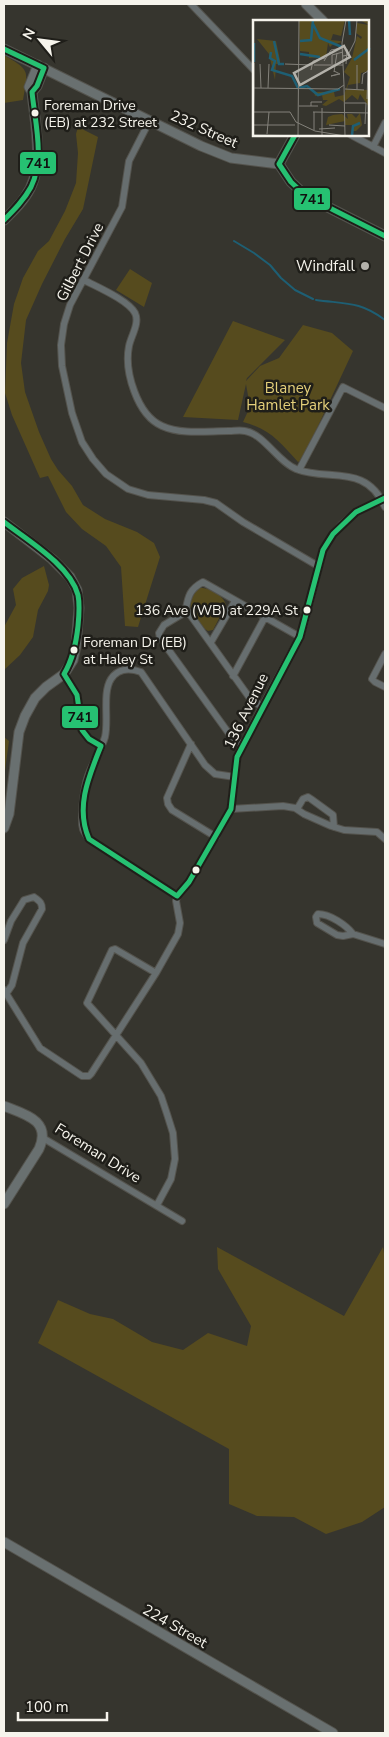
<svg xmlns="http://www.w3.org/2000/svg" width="389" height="1737" font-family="'Nunito Sans',sans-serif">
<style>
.green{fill:#564b1e}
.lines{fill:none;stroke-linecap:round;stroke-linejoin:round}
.stream{stroke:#1e5f74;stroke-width:2}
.street-casing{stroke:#54534d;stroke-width:8}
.secondary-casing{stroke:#54534d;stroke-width:11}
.street{stroke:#676e6f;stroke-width:6}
.secondary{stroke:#697070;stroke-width:9}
.bus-1-casing{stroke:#1f1e19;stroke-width:9}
.bus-1{stroke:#26c172;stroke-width:5}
.bus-dot{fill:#f6f4ec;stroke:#1f1e19;stroke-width:2}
.poi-dot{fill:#b3b1aa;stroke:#1f1e19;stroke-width:2}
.labels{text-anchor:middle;stroke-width:5;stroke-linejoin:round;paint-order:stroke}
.bus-label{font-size:14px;fill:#f6f4ec;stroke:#1f1e19;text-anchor:start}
.street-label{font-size:15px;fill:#f6f4ec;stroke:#1f1e19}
.poi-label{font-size:15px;fill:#f6f4ec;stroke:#1f1e19;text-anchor:end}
.park-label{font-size:15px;fill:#e4cf7a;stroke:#1f1e19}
.inset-river{fill:none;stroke:#1e5f74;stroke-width:2.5}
.inset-road{fill:none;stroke:#83817a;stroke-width:1}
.view{fill:#b3b1aa;fill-opacity:0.15;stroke:#b3b1aa;stroke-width:2.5}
.inset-edge{fill:none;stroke:#f6f4ec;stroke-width:2.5}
.line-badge{stroke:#1f1e19;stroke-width:2}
.pale-badge-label{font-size:14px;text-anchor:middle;font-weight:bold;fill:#111}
</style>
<rect width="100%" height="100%" fill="#36352e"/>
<path class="green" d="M4,55C31,71 28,70 23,100L4,103Z
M78,127L98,137L83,209L65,239L42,284L26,320L21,363L25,392L39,432L51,459L58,470L72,486L83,505L105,519L137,532L154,543L160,557L138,627L125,626L121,567L106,546L82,529L66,512L48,476L40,478L12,415L5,393L7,343L14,304L23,278L38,251L49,241L65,211L76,183L78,153L76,134Z
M130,269L152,283L144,307L116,290Z
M233,321L285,340L247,378L246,381L260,366L279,358L303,325L332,333L353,351L311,441L307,458L298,462C280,442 270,429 243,422L250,407L246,384L238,420L183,417Z
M44,566L49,585L48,591L38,610L33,637L20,655L4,670V627L16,605L13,589L22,578Z
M199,588C208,587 224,595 226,605L213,630L208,631L205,629C197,619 186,611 192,598C194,594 195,591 199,588Z
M4,737L9,741L4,778Z
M217,1247L344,1316L383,1247L385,1259V1507L362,1522L326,1534L294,1517L257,1516L229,1504V1449L38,1343L58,1300L90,1314L113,1319L152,1342L183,1350L208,1333L247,1346L251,1326L218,1269Z"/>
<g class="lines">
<path class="stream" d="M4,73V74
M234,241L254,253L270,265L281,278L295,290L313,299
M316,300C345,304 360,301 385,320"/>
<g class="street-casing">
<path id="street" d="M191,4L254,70
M150,120L129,161L122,207L70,305L64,324L61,345L62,366L72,413L82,442L93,459L106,474L128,489L148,495L204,500L216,503L243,522L318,566
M351,135L385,153
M373,147L385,123
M84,280C97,287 128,300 135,313C140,323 131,336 129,346C124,371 137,415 162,426C182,435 207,431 229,431C234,431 240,430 245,431C264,434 278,462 296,469C329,482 366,463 385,507
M299,470L343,387L385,408
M187,611L164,625L159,633L160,638L230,735L243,745
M211,642L235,601
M385,654L372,679L375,682L385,687
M64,674L77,695L82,730L89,739L101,746
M233,676L265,617
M262,707L249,697L186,609C188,596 190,589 203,582L300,637
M191,744L167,798L168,804L172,810L216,837
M231,809L283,806L295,808L304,814L331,826L344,830L377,832L385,839
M297,809L303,799L308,797L311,799L333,815L334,827
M177,896L89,839C87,836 84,832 83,829C80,818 84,787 88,776C93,762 101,750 105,737C109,720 102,693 111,679C118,668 130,668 141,672L205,765L215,774L235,777
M353,934C346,925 330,914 318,914L316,917L317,923L337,935L343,936L353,934L385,944
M4,940L11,921L24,900L34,897C39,901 42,902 42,909L23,943L12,985L6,994
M156,973L115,949L112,950L87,1003L141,1063L161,1096L167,1114L173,1133L175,1159L171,1179L157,1205
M4,990L40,1048L82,1076H89L91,1074L156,973L178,934L180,923L176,901L177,896L189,882L231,809L237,757L262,707L300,637L305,620L323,550L333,534L342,524L356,512L385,498
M43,1138L182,1221"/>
</g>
<g class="secondary-casing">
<path id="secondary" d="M306,4L323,21
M4,49L201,146L231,158L279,164
M32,92L37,86L44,68
M279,164L291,182L306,196L385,236
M279,164L295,135
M4,220C11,213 19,206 25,197C46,169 35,125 32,92L29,87L38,65
M4,522L52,559L70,577L77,590L79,608L76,646L73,660L64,674L46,687L35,698L25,716L19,732L9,814L4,828
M4,1106C24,1114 52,1120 39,1149L4,1204
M4,1542L333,1733"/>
</g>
<use href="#street" class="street"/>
<use href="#secondary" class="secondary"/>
<g class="bus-1-casing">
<path id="bus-1" d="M4,49L44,68L37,86L32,92C35,122 45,159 31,187C24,200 14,210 4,220
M295,135L279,164L291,182L306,196L385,236
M4,522C27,540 70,565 78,595C80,605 79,616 78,626C76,644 73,659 64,674L77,695L82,730L89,739L101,746C89,776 75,807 89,839L177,896L189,882L231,809L237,757L300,637L323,550L333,534L356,512L385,498"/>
</g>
<use href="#bus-1" class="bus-1"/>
</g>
<g class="bus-dot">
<circle cx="35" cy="113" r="4.5"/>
<circle cx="307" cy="610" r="4.5"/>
<circle cx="74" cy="650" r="4.5"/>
<circle cx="196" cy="870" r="4.5"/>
</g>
<circle class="poi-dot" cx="365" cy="266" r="5"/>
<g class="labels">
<g class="bus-label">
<text x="44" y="110">Foreman Drive<tspan x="44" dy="17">(EB) at 232 Street</tspan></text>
<text x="298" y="615" text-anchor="end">136 Ave (WB) at 229A St</text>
<text x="83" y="647">Foreman Dr (EB)<tspan x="83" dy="17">at Haley St</tspan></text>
</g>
<g class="street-label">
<text transform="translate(204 129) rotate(24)" y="5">232 Street</text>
<text transform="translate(80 262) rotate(-63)" y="5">Gilbert Drive</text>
<text transform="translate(246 711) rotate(-64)" y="5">136 Avenue</text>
<text transform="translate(98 1153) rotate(32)" y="5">Foreman Drive</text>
<text transform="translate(175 1626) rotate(30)" y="5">224 Street</text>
</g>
<g class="poi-label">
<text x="355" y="271">Windfall</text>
</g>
<g class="park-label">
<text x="288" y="393">Blaney<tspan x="288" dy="17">Hamlet Park</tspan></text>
</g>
</g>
<g transform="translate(253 20)">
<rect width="116" height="116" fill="#36352e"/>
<path d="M46,0H92L88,16L80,14L78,20L87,21L89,22L83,24L89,28L80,24L77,27L75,23L73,37L56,38V32L47,31ZM107,0H116V51L108,53L107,63L95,65L94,69L115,70L116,87L107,74L105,80L99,75L91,82L86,79L73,86L69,85L75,80H70L69,75L62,76L61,72H81L82,77L91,75L97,57L91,52L99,38L104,16L108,19L109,17L103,13L104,3L116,5ZM4,19L23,21L27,40V44H23L22,60L16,34ZM107,93L109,105L103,111H99L102,105H92V101L73,105L75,97L80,95L89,94L95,99L94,94H99L103,98Z" fill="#564b1e"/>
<path class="inset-river" d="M96,0L97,15M60,4L67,18L89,27M21,21L26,44H31M47,21L58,20L60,0M18,32L17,38L22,41L19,50L39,56L45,68L54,66L65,75L87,69M47,34L67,37M101,40L117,28M1,42V23M99,115L100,106L107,103"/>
<path class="inset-road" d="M90,36L95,35L102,21L104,0M71,41L78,30L89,28M1,43V68M7,44L8,68M32,44L59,45M79,44V35L90,32M93,44L94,29M61,45H90M104,45V69M58,50L60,41L72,38M81,51L87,54L78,56L85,54M81,52L84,33M109,64L110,54L115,51M91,65L89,23L93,0M15,68L16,44M92,69L111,70M114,79L115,50M92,83H113L112,104M46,86H65M58,86V82H69M69,88V116M0,92H37L43,102L62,111L92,116M60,92L117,93M0,105H42M76,105L92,106M66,109L82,108M61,110V92M14,114L16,92M0,115L61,116M0,116L1,68L85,69L91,65L92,116M45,116L46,0M92,116H115"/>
<path class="view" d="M91,26L97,37L47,65L41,53Z"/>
<rect width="116" height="116" class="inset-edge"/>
</g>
<g class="line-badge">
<rect x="19" y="151" width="38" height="24" rx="5" fill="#26c172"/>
<rect x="293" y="187" width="38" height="24" rx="5" fill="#26c172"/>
<rect x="61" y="705" width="38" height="24" rx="5" fill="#26c172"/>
</g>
<g class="pale-badge-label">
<text x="38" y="168">741</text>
<text x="312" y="204">741</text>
<text x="80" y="722">741</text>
</g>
<rect width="389" height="1737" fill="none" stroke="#f6f4ec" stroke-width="10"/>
<g transform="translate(40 40) rotate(299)" stroke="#1f1e19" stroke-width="4" paint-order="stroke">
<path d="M0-4L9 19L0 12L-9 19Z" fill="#f6f4ec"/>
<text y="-8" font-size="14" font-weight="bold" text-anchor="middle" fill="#f6f4ec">N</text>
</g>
<path d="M18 1712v8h89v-8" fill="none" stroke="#f6f4ec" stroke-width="2.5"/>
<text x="25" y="1712" font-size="15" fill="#f6f4ec" stroke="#1f1e19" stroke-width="4" paint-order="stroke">100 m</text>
</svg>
